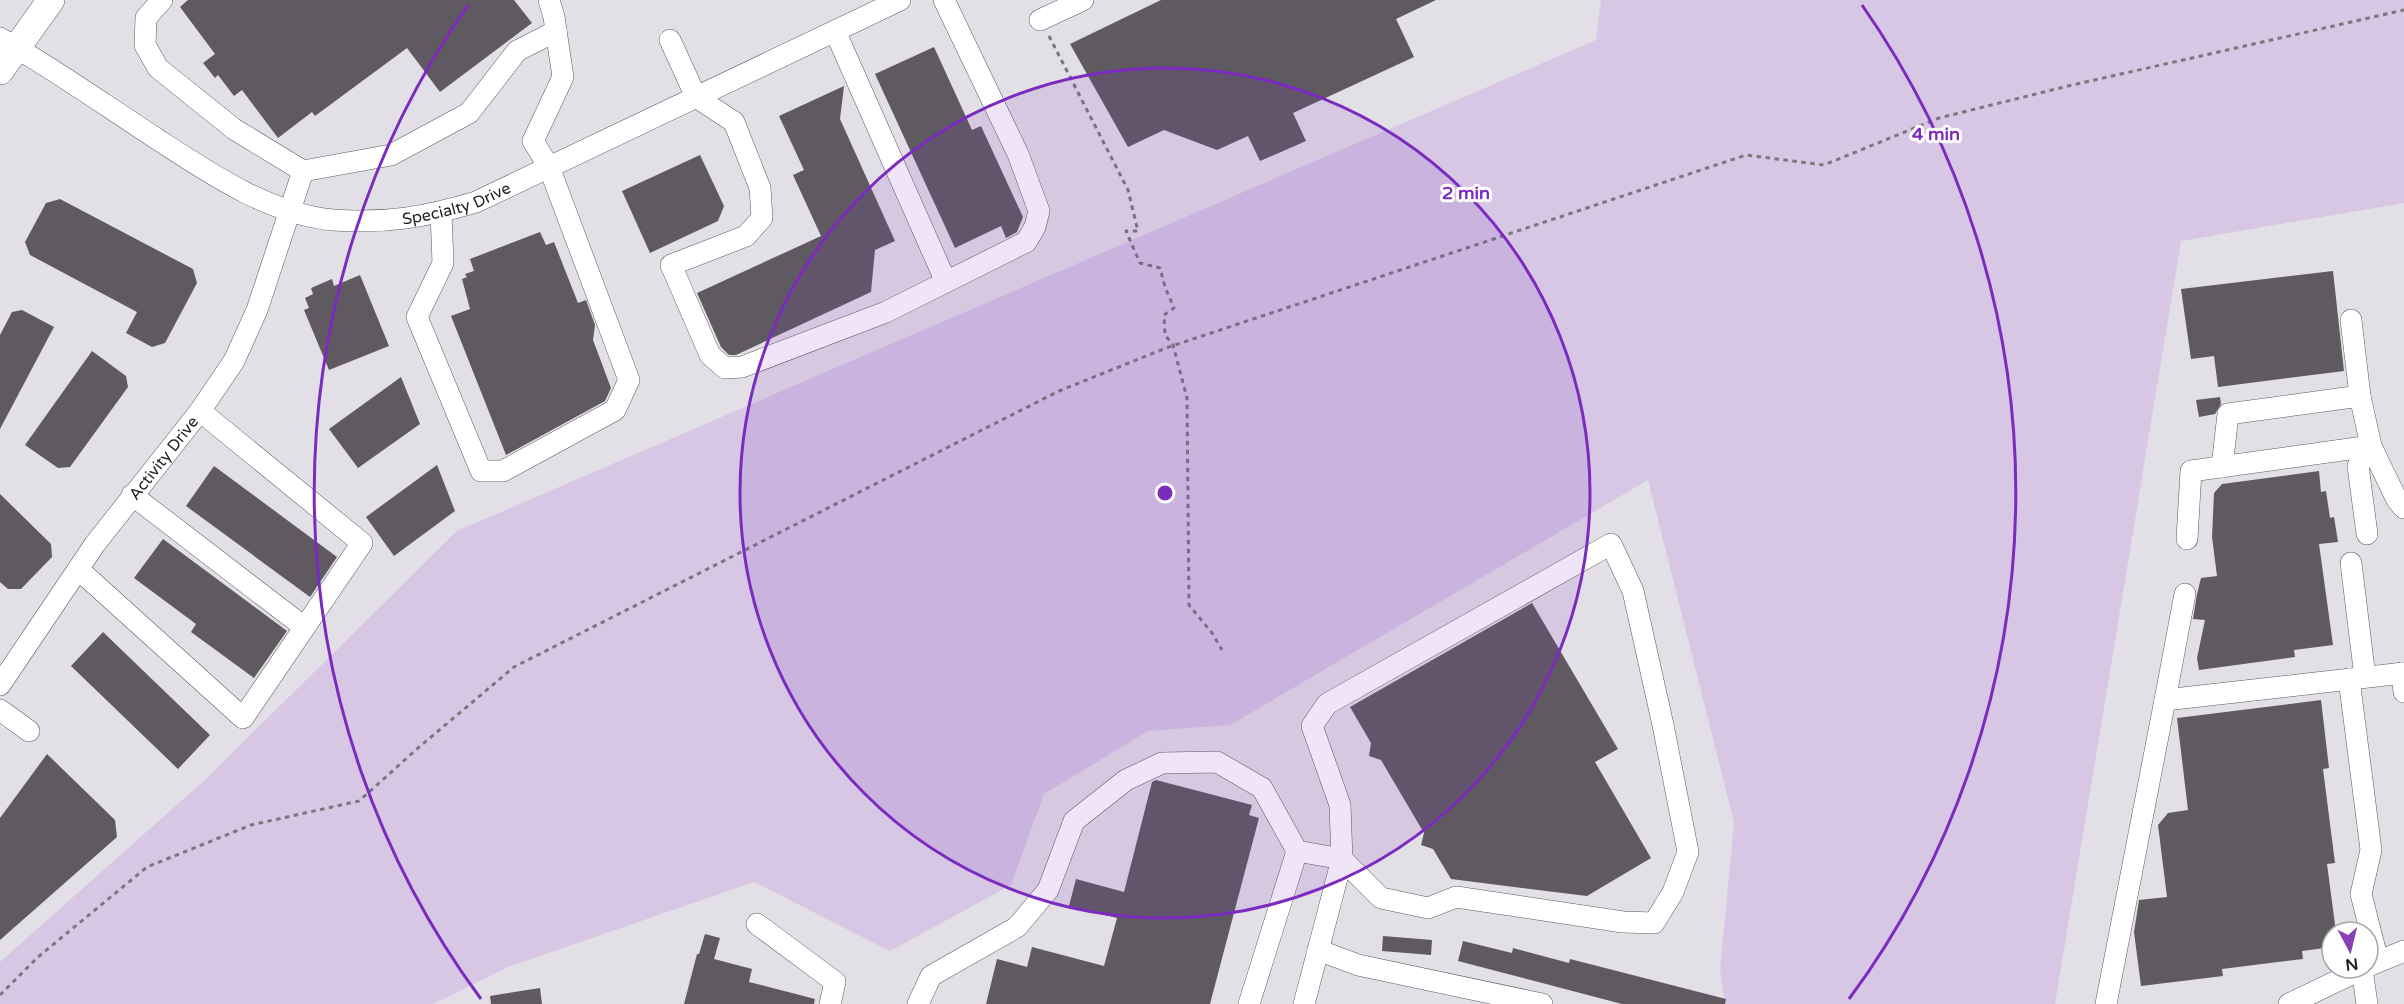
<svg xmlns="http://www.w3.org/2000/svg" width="2404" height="1004" font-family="'Varela Round',sans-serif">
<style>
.green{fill:#d7c6e4}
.building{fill:#5e5a60}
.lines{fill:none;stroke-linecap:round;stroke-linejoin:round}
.minor-casing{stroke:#5d5a60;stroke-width:22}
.major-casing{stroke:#5d5a60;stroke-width:28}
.path{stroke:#7b787d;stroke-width:3;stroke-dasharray:4.5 4.5;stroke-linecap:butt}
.minor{stroke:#fff;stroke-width:21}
.major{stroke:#fff;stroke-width:27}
.ring{fill:none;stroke:#7b2cbf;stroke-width:3}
.labels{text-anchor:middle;stroke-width:6;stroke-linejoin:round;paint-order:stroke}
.street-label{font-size:16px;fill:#222023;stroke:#fff}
.centre{fill:#7b2cbf;stroke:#fff;stroke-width:3}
.ring-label{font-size:18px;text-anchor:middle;font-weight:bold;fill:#7b2cbf;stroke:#fff;stroke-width:6;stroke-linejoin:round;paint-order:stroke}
</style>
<rect width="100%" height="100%" fill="#e3dfe6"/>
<path class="green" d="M1601,0H2404V203L2181,241L2055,1004H1725L1720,970L1734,823L1648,480L1230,725L1148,731L1044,794L1011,885L890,951L754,882L508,967L433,1004H0V962L206,779L457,531L1596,40Z"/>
<path class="building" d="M188,0H514L532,23L440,92L407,48L315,116L312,112L278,138L242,90L234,96L218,75L215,78L203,63L215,54L180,7Z
M1161,0H1436L1396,19L1414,57L1293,113L1306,141L1260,161L1248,136L1217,150L1164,130L1128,147L1070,44Z
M934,47L972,130L981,126L1023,217L1017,232L1006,238L1001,226L955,248L875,74Z
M844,86L840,119L895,241L875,250L871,292L736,355H729L721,347L697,293L821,236L793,175L804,170L779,116Z
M700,155L724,206L718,221L650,253L622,191Z
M60,199L193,269L197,283L165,343L152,347L126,333L137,312L30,255L25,242L46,203Z
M540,232L546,245L554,242L578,303L586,300L595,325L593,340L611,388L605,401L506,455L451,316L470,309L462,279L467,277L465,274L474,271L470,259Z
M2333,271L2344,371L2218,387L2214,356L2191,359L2181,289Z
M360,275L389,346L329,370L304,310L309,308L305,298L313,294L311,288L332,279L334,286Z
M22,310L54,327L0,429V335L12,312Z
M92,351L126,376L128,387L70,467L58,468L25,445Z
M401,377L420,424L358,468L329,429Z
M2220,397L2221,404L2215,414L2199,417L2196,400Z
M437,465L455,511L394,556L366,517Z
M214,466L337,557L310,597L186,506Z
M2319,471L2321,492L2326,491L2330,518L2334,517L2338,542L2319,544L2333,645L2294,650L2295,657L2199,670L2197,658L2205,620L2193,619L2197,594L2201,578L2217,576L2212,537L2214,493L2222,484Z
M0,494L51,544L52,557L21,589H8L0,582Z
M163,539L287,631L254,678L191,632L196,624L134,578Z
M1532,603L1618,749L1595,762L1651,858L1587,896L1451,879L1433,849L1421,845L1424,833L1381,760L1369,756L1371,743L1350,707Z
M103,632L210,735L178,769L71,666Z
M2321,700L2329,768L2323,769L2335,863L2327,864L2336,932H2332V947L2302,951L2303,959L2222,969L2223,976L2141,986L2134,932L2139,900L2167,897L2158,825L2168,813L2188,810L2177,718Z
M47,754L115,820L117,837L0,940V818Z
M1156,780L1252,805L1249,815L1259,818L1210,1004H986L997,959L1027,967L1032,947L1104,966L1117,918L1069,906L1076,879L1124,892L1152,782Z
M705,934L720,938L714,959L752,969L749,982L815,999L814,1004H684L697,954H699Z
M1383,936L1432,940L1431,955L1382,951Z
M1463,941L1512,953L1513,948L1569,963L1570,959L1726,999L1725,1004H1622L1458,961Z
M540,988L542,1004H491L490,996Z"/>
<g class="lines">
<g class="minor-casing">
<g id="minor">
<path d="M162,0L146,18L145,45L158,68L234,129L303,171L391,155L469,113L517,51L556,31"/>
<path d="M1040,20L1083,0"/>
<path d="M835,31L946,282"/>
<path id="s1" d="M0,38C54,69 105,105 157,139C209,173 269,214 333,220C385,224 426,217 476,202L900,0"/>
<path d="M670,40L696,97L734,122L760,188L762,218L746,236L671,265L710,355L725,368L742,367L886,312L1026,242L1035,227L1039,211L1018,154L944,0"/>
<path d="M441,213L443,263L417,317L481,471H503L615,410L629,380L549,167L533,141L563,77L554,17L549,0"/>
<path d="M2351,320L2360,396L2371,446L2397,500L2404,508"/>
<path d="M2222,467L2228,414L2360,396"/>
<path d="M132,495L304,627"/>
<path d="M2367,534L2358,466L2371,446"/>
<path d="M2187,539L2191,471L2371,446"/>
<path d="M2351,563L2365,677"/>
<path d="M78,569L243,718L362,543L200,411"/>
<path d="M2402,673L2404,692"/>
<path d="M2349,679L2371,850L2361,894L2378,961"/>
<path id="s2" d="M0,685L95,544L200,411L234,361L257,310L303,171"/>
<path d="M2165,700L2185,594"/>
<path d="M0,710L29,731"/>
<path d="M757,924L835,982L830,1004"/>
<path d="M1318,950L1358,965L1542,1004"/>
<path d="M2368,966L2404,951"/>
<path d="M2362,969L2367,1004"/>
<path d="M918,1004L931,976L1017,927L1048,890L1074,821L1126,780L1162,763L1217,762L1262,788L1297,851L1342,859L1381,898L1428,908L1456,897L1623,922L1654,923L1673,892L1688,852L1663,725L1633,591L1611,544L1327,704L1312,726L1340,805L1342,859L1304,1004"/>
<path d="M1249,1004L1297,851"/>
<path d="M2106,1004L2165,700L2404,673"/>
<path d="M2289,1004L2364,968"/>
</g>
</g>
<g class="major-casing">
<path id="major" d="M0,71L51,0"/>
</g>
<path class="path" d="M1049,36L1128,190L1138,231H1126L1140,263L1160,268L1165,287L1174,308L1164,315L1165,335L1173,345L1187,398L1189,605L1212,633L1222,650
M0,995L38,957L147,867L251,825L359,801L418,748L514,667L1059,391L1166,348L1746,155L1824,165L1939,118L2068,86L2404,10"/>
<use href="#minor" class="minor"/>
<use href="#major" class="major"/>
</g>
<circle cx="1165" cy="493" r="425" fill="#7b2cbf" fill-opacity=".12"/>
<g class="ring">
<circle cx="1165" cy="493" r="425"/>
<path d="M481 999A851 851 0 0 1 468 5M1862 5A851 851 0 0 1 1849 999"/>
</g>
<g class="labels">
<g class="street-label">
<text dy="6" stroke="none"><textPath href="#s1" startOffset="508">Specialty Drive</textPath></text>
<text dy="6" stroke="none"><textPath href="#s2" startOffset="280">Activity Drive</textPath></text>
</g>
</g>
<circle cx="1165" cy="493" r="9" class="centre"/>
<g class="ring-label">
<text x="1936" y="140">4 min</text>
<text x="1466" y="199">2 min</text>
</g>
<g transform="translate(2350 950) rotate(173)"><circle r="28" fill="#ffffff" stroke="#a7a6a7" stroke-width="1.5"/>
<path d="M0-4.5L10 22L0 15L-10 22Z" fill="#8941b4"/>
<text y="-9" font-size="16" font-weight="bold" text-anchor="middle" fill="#222023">N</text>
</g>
</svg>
